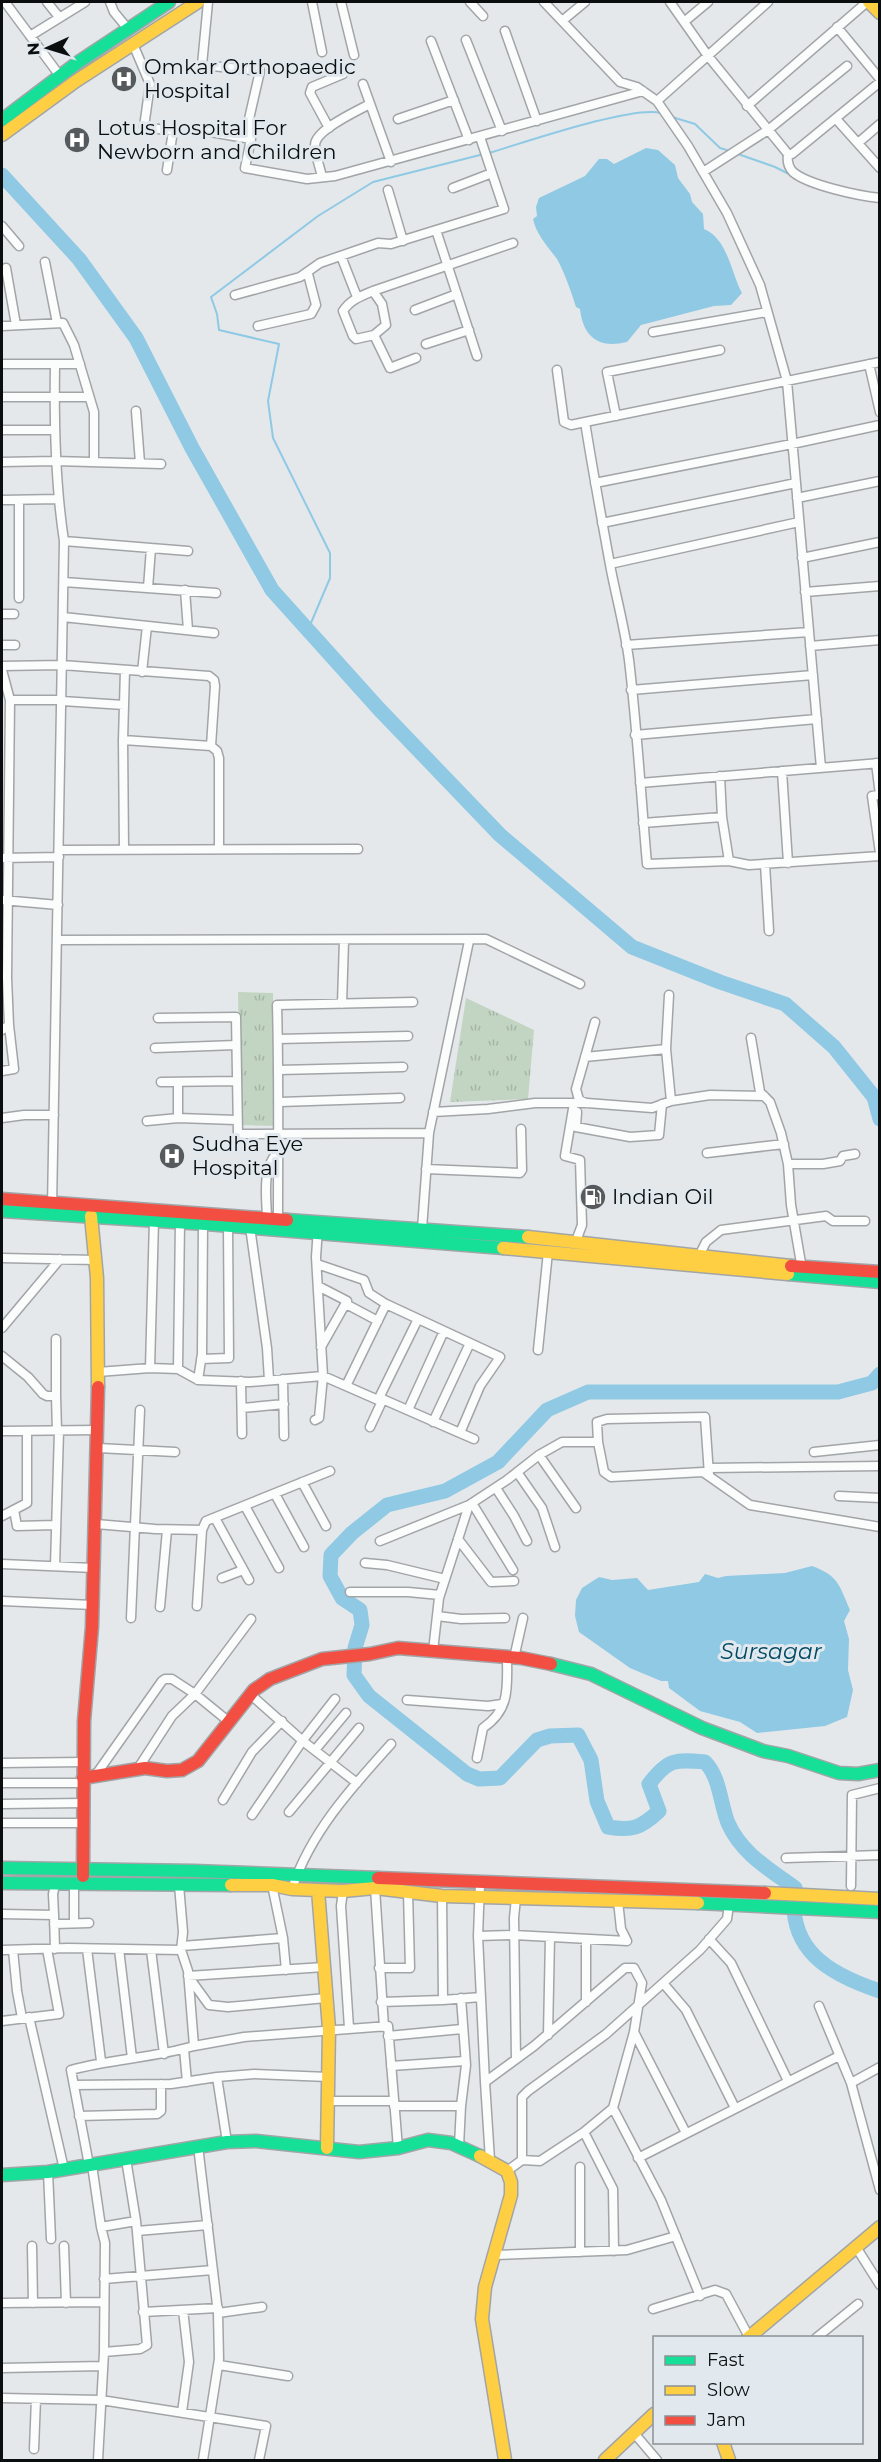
<svg xmlns="http://www.w3.org/2000/svg" width="881" height="2462" font-family="Montserrat,sans-serif">
<style>
.grass{fill:url(#grass-tufts)}
.water{fill:#8fc9e4}
.lines{fill:none;stroke-linecap:round;stroke-linejoin:round}
.stream{stroke:#8fc9e4;stroke-width:2}
.river{stroke:#8fc9e4;stroke-width:15}
.street-casing{stroke:#a2a5a7;stroke-width:11}
.fast-casing{stroke:#a2a5a7;stroke-width:15}
.slow-casing{stroke:#a2a5a7;stroke-width:15}
.jam-casing{stroke:#a2a5a7;stroke-width:15}
.street{stroke:#fbfcfc;stroke-width:8}
.fast{stroke:#16e098;stroke-width:12}
.slow{stroke:#ffcf43;stroke-width:12}
.jam{stroke:#f24e42;stroke-width:12}
.labels{text-anchor:middle;stroke-width:6;stroke-linejoin:round;paint-order:stroke}
.poi-label{font-size:21px;fill:#0b0e0f;stroke:#e1e8ee;text-anchor:start}
.water-label{font-size:22px;font-style:italic;fill:#014a63;stroke:#e1e8ee}
</style>
<defs>
<pattern id="grass-tufts" width="24" height="20" patternUnits="userSpaceOnUse" patternTransform="scale(1.5)"><rect width="24" height="20" fill="#c2d4c2"/><path d="M3 7l-1-3M5 7V3M7 7l1-3M15 17l-1-3M17 17v-4M19 17l1-3" fill="none" stroke="#a5b5a6"/></pattern>
</defs>
<rect width="100%" height="100%" fill="#e4e8eb"/>
<path class="grass" d="M238,992L273,993L276,1126L240,1125Z
M466,998L534,1030L528,1099L450,1102Z"/>
<path class="water" d="M646,148L658,150L675,165L678,178L690,194L692,202L703,214L704,229C728,239 731,273 742,293L731,305L714,306L641,325L627,342C599,349 583,337 580,309L576,307C572,294 564,271 557,259C548,247 536,234 533,219L537,216L536,207L539,198L585,176L599,159H607L614,164Z
M812,1566C839,1576 839,1585 850,1610L844,1621L849,1639L848,1670L853,1690L847,1717L825,1726L757,1733L740,1722L700,1711L669,1688L668,1681H661L630,1668L579,1632L575,1616L576,1600L582,1588L599,1577L612,1580L637,1578L648,1590L699,1582L705,1574L718,1578L726,1576L785,1573Z"/>
<g class="lines">
<path class="stream" d="M672,117L695,124L720,148L730,151
M489,153C523,143 633,105 661,113
M738,154L775,167L791,175
M308,630L330,578V553L273,438L268,401L279,344L219,330L217,314L211,297L318,216L373,182L484,154"/>
<path class="river" d="M2,175L79,259L136,338L192,448L272,590L379,709L500,835L632,947L720,982L785,1004L834,1047L874,1097L880,1119
M880,1374L872,1383L838,1392H588L547,1410L498,1462L445,1491L387,1505L352,1533L331,1555L330,1576L342,1598L360,1610L362,1625L355,1648L354,1675L369,1696L467,1774L479,1779L500,1778L537,1740L550,1736L578,1735L591,1760L597,1801L608,1827C632,1831 641,1828 659,1811L649,1784C668,1759 675,1759 705,1762C720,1777 720,1803 728,1823C741,1853 769,1869 795,1888C786,1949 828,1974 880,1991"/>
<g class="street-casing">
<path id="street" d="M5,2L60,76
M47,2L59,17
M110,2L114,12L128,29
M208,2L202,65L260,71L249,119L251,139L245,168L307,179L335,176L643,91
M312,2L322,52
M341,2L354,55
M470,2L483,16
M544,2L620,82L637,87L657,101L688,146L727,213L760,285L787,381L821,768
M670,2L708,56L788,154H792L880,82
M562,21L585,2
M684,22L708,2
M837,27L880,79
M505,31L537,121
M30,36L85,2
M466,40L502,131
M431,41L469,140
M133,44L150,84L144,127L173,131L167,170
M363,84L391,162
M657,101L768,2
M747,106L867,2
M398,119L454,100
M837,120L880,168
M329,128L310,93L312,87L343,74
M193,129L251,139
M858,143L880,124
M788,154C787,161 788,167 793,172C808,185 859,196 880,198
M703,172L768,130L847,66
M322,177C320,167 315,155 315,145C315,130 357,111 370,104
M453,188L492,173
M388,190L403,241
M2,226L19,246
M436,230L477,356
M341,256L357,297
M45,262L57,323
M6,268L16,325
M373,291L513,243
M373,291L382,304L386,325L374,335L356,339L353,336L343,311C350,300 361,296 373,291Z
M235,295L300,277L320,263L378,243L391,244L504,209L480,137
M415,310L457,294
M2,326L63,323L74,345L94,412V462
M258,326L311,314L316,305L308,274
M653,332L767,312
M374,335L390,368L416,358
M426,344L469,330
M2,364H80
M869,364L880,412
M557,370L564,422L571,425L585,422
M2,397H89
M136,411L140,463
M616,416L607,372L720,350
M2,430H55
M2,462L55,461L161,464
M595,483L792,444L880,425
M797,498L880,481
M2,500L58,499
M602,523L796,483
M64,541L188,551
M802,558L880,542
M610,564L799,522
M64,582L216,593
M148,588L151,548
M185,590L188,630
M805,592L880,586
M19,598V500
M2,614H14
M63,617L214,633
M2,645H15
M626,645L809,632
M810,646L880,640
M2,666L62,665L209,676L214,680L215,686L211,746
M2,670L10,700
M125,670L123,740L211,746L217,751L219,758V849
M142,672L147,626
M631,690L813,675
M62,701L124,705
M635,735L817,719
M123,740L124,849
M876,763L880,795
M782,771L788,863
M720,776L722,817
M640,783L880,763
M878,795L872,796L880,853
M643,823L722,817L729,861L647,864C641,796 637,727 629,660C625,630 617,600 611,570C602,521 593,472 585,422L880,362
M59,850L358,849
M2,858L59,857
M729,861L749,865L880,856
M765,864L769,931
M2,900L58,905
M57,940L486,939L580,984
M669,995L666,1049L671,1101
M342,1004L344,940
M158,1018L236,1017L238,1134L429,1133
M2,1030L9,1025L7,978L10,700H62
M751,1038L760,1092L770,1102L781,1133L788,1164L791,1205L802,1269
M278,1039L408,1036
M155,1048L236,1045
M585,1057L666,1049
M279,1070L403,1067
M2,1071L14,1069L9,1025
M161,1082L237,1081
M178,1082V1118
M280,1102L400,1098
M574,1103L565,1156L580,1160L582,1225L576,1241
M586,1103L579,1100L576,1089L595,1022
M433,1112L488,1109L535,1103H587L652,1108L671,1101L710,1095L764,1096
M577,1112L576,1127L630,1137L659,1135L662,1104
M2,1118L24,1115H54
M147,1121L178,1118L236,1120
M707,1153L784,1144
M788,1164H823L840,1161L843,1156L855,1154
M426,1169L520,1173L522,1170L521,1129
M52,1207L64,541C55,482 54,424 55,365
M267,1221C267,1199 261,1170 277,1153
M278,1223C278,1151 279,1078 277,1005L413,1002
M250,1227L267,1348L269,1380
M422,1229L429,1133L469,941
M2,1258L96,1260
M697,1260L706,1242L721,1230L826,1216L833,1221H865
M318,1286L347,1301L321,1347
M346,1304L378,1321
M386,1304L500,1357L480,1386L460,1433L474,1439
M2,1328L60,1259
M538,1350L548,1252
M2,1356L28,1377L43,1394L47,1396H56L57,1431
M201,1359L229,1358L228,1226
M150,1368L178,1369L180,1222
M178,1369L198,1380L250,1382L323,1376L316,1257L318,1228
M98,1372L150,1368L154,1220
M283,1379L284,1436
M198,1380L202,1354L203,1224
M241,1381L242,1434
M346,1386L378,1400L418,1319
M56,1396V1339
M380,1398L460,1433
M242,1408L284,1404
M408,1410L444,1331
M315,1420L319,1418L323,1376L346,1386L386,1304L369,1293L364,1280L317,1264
M433,1422L470,1343
M370,1427L383,1399
M2,1431L98,1430
M598,1442L604,1472L611,1477L703,1472L750,1505L880,1527
M98,1448L175,1452
M814,1452L880,1445
M539,1455L562,1442H598L597,1422L607,1419L705,1417L709,1475
M709,1468L880,1466
M517,1472L542,1508L555,1547
M302,1482L326,1526
M496,1488L514,1516L527,1541
M275,1494L304,1547
M839,1496L880,1498
M472,1503L513,1570
M245,1506L279,1568
M14,1510L17,1526L55,1525
M2,1516L27,1503V1431
M215,1518L249,1580
M96,1524L155,1529L202,1530L197,1606
M202,1530L206,1521L330,1471
M458,1539L491,1582L514,1581
M380,1541L469,1505
M365,1563L387,1565L445,1579
M2,1564L94,1568
M55,1566L59,1431
M222,1578L243,1570
M350,1592H408L440,1595
M2,1601L93,1605
M160,1607L167,1530
M437,1616L461,1619L505,1618
M131,1618L140,1410
M433,1651L439,1598L469,1505L507,1480L539,1455L576,1508
M514,1658L523,1618
M250,1694L304,1742L357,1783
M407,1700L488,1706L502,1704
M315,1750L346,1713
M477,1758L483,1728C511,1709 507,1686 507,1657
M2,1763L83,1762
M137,1770L172,1716L195,1694L228,1721
M95,1776L162,1681L165,1679H172L195,1694L251,1619
M2,1783H83
M223,1800L252,1752L282,1721
M2,1804L83,1803
M289,1812L359,1728
M252,1815L303,1740L335,1699
M2,1823H82
M786,1858L880,1855
M74,1883V1923
M480,1883L478,1936L485,2082
M272,1885L283,1938L286,1970
M851,1886L852,1795L880,1788
M375,1888L384,2027
M292,1889C310,1833 352,1787 391,1744
M343,1891L341,1906L349,2028
M516,1898L514,1918L516,2059
M2,1914L54,1915L55,1949
M54,1915L53,1894L55,1885
M54,1924L89,1923
M478,1936L514,1935L627,1941L621,1929L618,1901
M709,1939L731,1963L788,2081
M182,1946L283,1938
M87,1949L101,2061
M119,1949L132,2058
M2,1950L68,1948L181,1950L183,1932L179,1885
M13,1950L17,1991L22,2018
M151,1950L164,2054
M324,1967L188,1976L209,2005L228,2007L326,1998
M379,1968H410L408,1892
M663,1983L686,2010L735,2108
M461,1998L466,2065L461,2106
M443,2000L481,1997
M381,2002L443,2000L442,1896
M586,2002V1939
M819,2006L851,2083L880,2190
M29,2017L64,2169
M2,2021L59,2014L47,1949
M634,2032L686,2133
M548,2035L550,1937
M388,2036L462,2029
M194,2046L244,2037L388,2026L398,2148
M184,2049L187,2082
M391,2066L465,2061
M217,2077L254,2074L328,2077
M851,2083L880,2067
M74,2085L171,2084L217,2077L227,2142
M328,2101H394
M394,2106H461L459,2146
M613,2108L661,2200L700,2296
M79,2116L157,2114L161,2111V2084
M584,2132L613,2189L614,2251
M198,2146L218,2313L262,2307
M638,2158L839,2056
M490,2160L485,2082L534,2046L625,1968H634L642,1983L634,2032L613,2108L584,2132L540,2161L522,2160L507,2171
M522,2160V2097L528,2091L606,2034L700,1950L727,1919L729,1905
M89,2165L71,2070C111,2059 153,2058 194,2046L188,1971L181,1950
M92,2165L101,2227L136,2221L126,2159
M48,2172L51,2239
M101,2227L105,2243L104,2352L140,2349L147,2345L136,2221
M137,2231L208,2225
M32,2246L33,2303
M64,2246L66,2303
M856,2247L880,2285
M580,2252V2167
M495,2255L627,2250L676,2236
M104,2279L213,2270
M2,2303L104,2302
M653,2309L715,2290L726,2294L749,2337
M143,2312L218,2308
M816,2338L858,2304
M219,2365L288,2376
M2,2368L103,2366
M2,2398L101,2400L266,2426L259,2460
M182,2412L189,2362L183,2310
M634,2433L657,2460
M34,2449L36,2399
M98,2460L104,2352
M203,2460L219,2359L218,2313"/>
</g>
<g class="fast-casing">
<path id="fast" d="M2,120L77,63L169,2
M2,1211L206,1224L503,1248
M287,1220L528,1237
M788,1274L880,1282
M551,1664L591,1674L702,1728L763,1751L788,1756L839,1773L858,1774L880,1770
M2,1868L194,1871L378,1878
M2,1883L231,1885
M698,1903L880,1912
M2,2175L48,2172L227,2142L256,2141L359,2152L398,2148L428,2140L451,2143L480,2156"/>
</g>
<g class="slow-casing">
<path id="slow" d="M869,2L880,13
M2,135L76,81L198,2
M91,1216L97,1278L98,1387
M528,1237L791,1266
M503,1248L788,1274
M231,1885H272L292,1889L343,1891L375,1888L442,1896L698,1903
M318,1890L329,2029L327,2148
M765,1893L880,1899
M480,2156L507,2171L511,2182V2195L485,2287L482,2319L505,2460
M748,2338L880,2227
M723,2442L729,2460
M605,2460L654,2414"/>
</g>
<g class="jam-casing">
<path id="jam" d="M2,1199L287,1220
M791,1266L880,1272
M83,1778L145,1768L167,1771L182,1770L198,1761L254,1690L270,1679L322,1659L370,1654L398,1648L521,1658L551,1664
M83,1876L84,1721L92,1627L98,1387
M378,1878L765,1893"/>
</g>
<use href="#street" class="street"/>
<use href="#fast" class="fast"/>
<use href="#slow" class="slow"/>
<use href="#jam" class="jam"/>
</g>
<defs>
<g id="hospital-disc" transform="scale(1.35)"><circle r="9.5" fill="#575a5c" stroke="#e1e8ee"/><path d="M-5-5h3v3.5h4V-5h3V5h-3V1.5h-4V5h-3Z" fill="#fff"/></g>
<g id="fuel-disc" transform="scale(1.35)"><circle r="9.5" fill="#575a5c" stroke="#e1e8ee"/><path d="M-5.5-6h7V0h2V4h1.3V-2.5L3-4.5l.8-.8L6-3V5H2.5V1h-1V6h-7ZM-4.2-4.7v3.2H.2V-4.7Z" fill="#fff"/></g>
</defs>
<g fill-rule="evenodd">
<use href="#hospital-disc" x="124" y="79"/>
<use href="#hospital-disc" x="77" y="140"/>
<use href="#hospital-disc" x="172" y="1156"/>
<use href="#fuel-disc" x="593" y="1197"/>
</g>
<g class="labels">
<g class="poi-label">
<text x="144" y="74">Omkar Orthopaedic<tspan x="144" dy="24">Hospital</tspan></text>
<text x="97" y="135">Lotus Hospital For<tspan x="97" dy="24">Newborn and Children</tspan></text>
<text x="192" y="1151">Sudha Eye<tspan x="192" dy="24">Hospital</tspan></text>
<text x="612" y="1204">Indian Oil</text>
</g>
<g class="water-label">
<text x="771" y="1659">Sursagar</text>
</g>
</g>
<rect width="881" height="2462" fill="none" stroke="#0b0e0f" stroke-width="6"/>
<rect x="653" y="2336" width="210" height="108" fill="#e1e8ee" stroke="#8b9195" stroke-width="1.5"/>
<rect x="665" y="2356" width="30" height="9" fill="#16e098" stroke="#8b9195" stroke-width="1.5"/>
<text x="707" y="2366" font-size="18" fill="#0b0e0f">Fast</text>
<rect x="665" y="2386" width="30" height="9" fill="#ffcf43" stroke="#8b9195" stroke-width="1.5"/>
<text x="707" y="2396" font-size="18" fill="#0b0e0f">Slow</text>
<rect x="665" y="2416" width="30" height="9" fill="#f24e42" stroke="#8b9195" stroke-width="1.5"/>
<text x="707" y="2426" font-size="18" fill="#0b0e0f">Jam</text>
<g transform="translate(48 48) rotate(266)" stroke="#e1e8ee" stroke-width="4.5" paint-order="stroke">
<path d="M0-4.5L10 22L0 15L-10 22Z" fill="#0b0e0f"/>
<text y="-9" font-size="16" font-weight="bold" text-anchor="middle" fill="#0b0e0f">N</text>
</g>
</svg>
